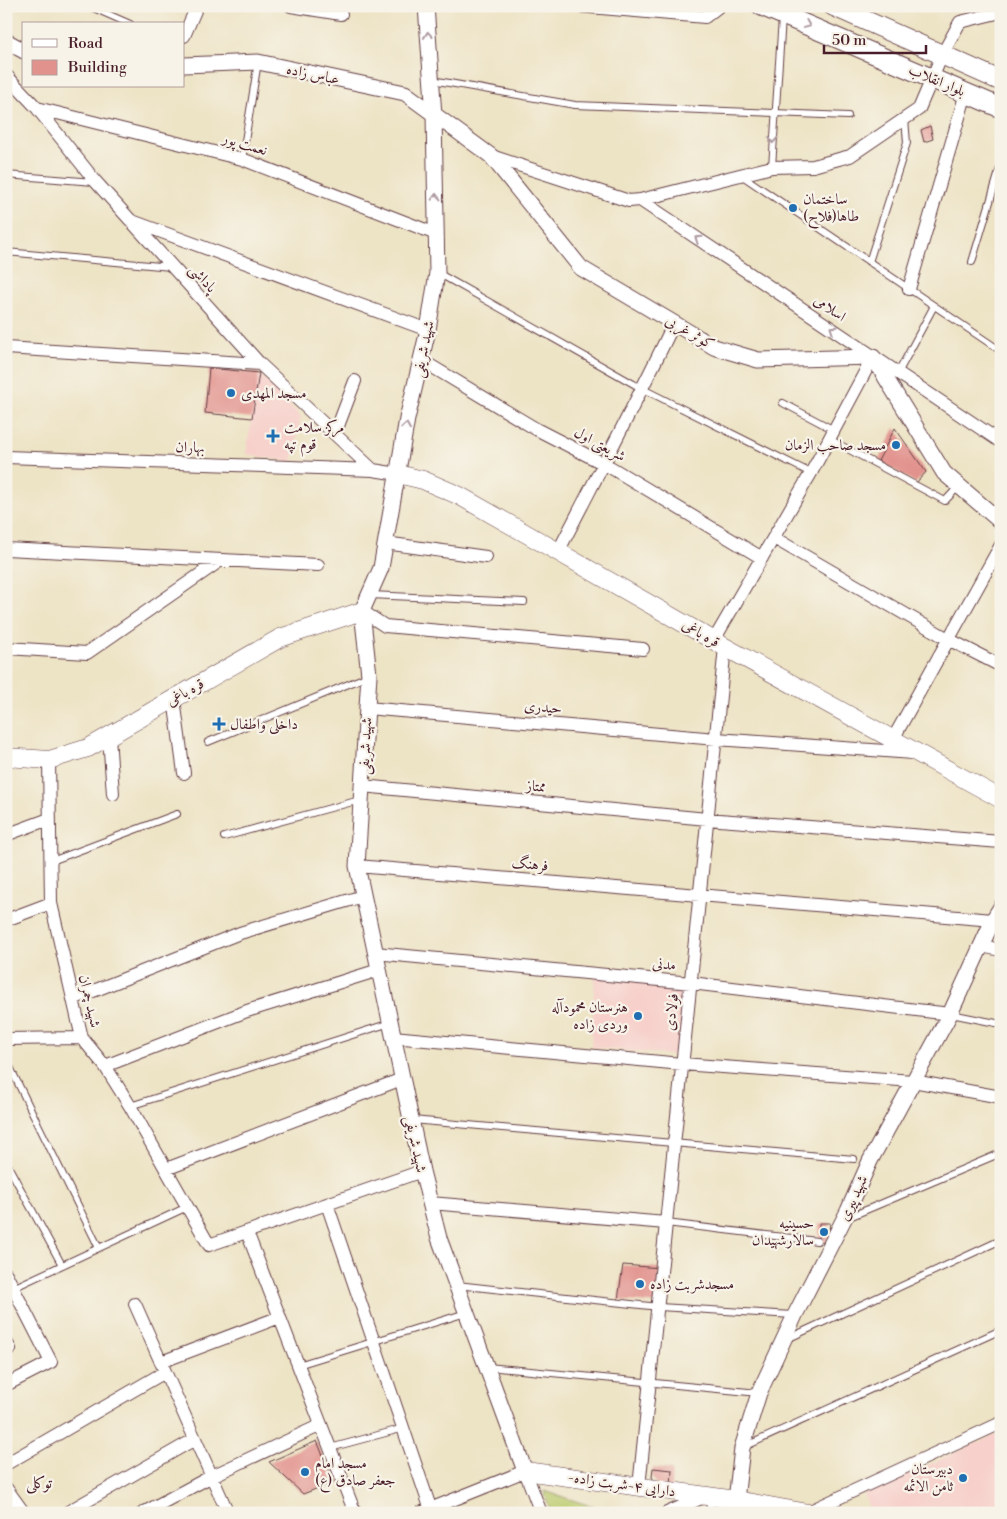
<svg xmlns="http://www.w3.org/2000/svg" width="1007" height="1519" font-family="'Libre Bodoni',Amiri,serif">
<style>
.built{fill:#f7d0cb}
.green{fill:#bbcb6d;stroke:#82754c}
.building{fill:#e2928d}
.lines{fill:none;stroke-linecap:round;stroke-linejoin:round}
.service-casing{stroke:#623c42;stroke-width:8}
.minor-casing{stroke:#623c42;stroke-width:14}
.tertiary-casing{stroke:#623c42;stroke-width:17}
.secondary-casing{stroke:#623c42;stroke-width:19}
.primary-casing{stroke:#623c42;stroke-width:21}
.service{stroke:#fff;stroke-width:6}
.minor{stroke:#fff;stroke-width:12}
.tertiary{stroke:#fff;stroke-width:15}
.secondary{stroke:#fff;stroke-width:18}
.primary{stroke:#fff;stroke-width:19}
.oneway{stroke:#ae9aa0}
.poi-dot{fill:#1f6fb2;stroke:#f7f3e8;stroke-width:2}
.labels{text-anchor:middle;stroke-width:4.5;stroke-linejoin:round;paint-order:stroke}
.street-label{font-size:15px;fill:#4a1f2b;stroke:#f7f3e8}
.poi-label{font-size:15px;fill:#4a1f2b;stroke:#f7f3e8;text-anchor:start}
.neighbourhood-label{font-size:16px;fill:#4a1f2b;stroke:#f7f3e8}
</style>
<rect width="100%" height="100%" fill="#f7f3e8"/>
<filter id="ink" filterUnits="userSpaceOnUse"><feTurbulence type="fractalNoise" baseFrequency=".02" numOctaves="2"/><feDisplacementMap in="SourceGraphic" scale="10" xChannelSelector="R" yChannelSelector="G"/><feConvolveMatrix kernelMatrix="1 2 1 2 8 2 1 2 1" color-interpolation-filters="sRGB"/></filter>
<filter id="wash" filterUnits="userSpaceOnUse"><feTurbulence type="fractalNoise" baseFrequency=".0096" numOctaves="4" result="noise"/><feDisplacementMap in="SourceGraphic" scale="20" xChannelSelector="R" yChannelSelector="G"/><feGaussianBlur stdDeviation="1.12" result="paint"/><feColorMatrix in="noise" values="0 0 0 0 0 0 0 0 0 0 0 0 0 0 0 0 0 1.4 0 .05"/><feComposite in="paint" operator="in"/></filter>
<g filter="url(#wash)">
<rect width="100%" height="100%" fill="#ede3c5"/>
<path class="built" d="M259,373L301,417L292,462L246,454Z
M595,976L687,985L680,1056L591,1047Z
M997,1434L1001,1444V1513H872L863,1494Z"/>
<path class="green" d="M544,1491L613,1513H551Z"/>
<g id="blocks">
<path class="building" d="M930,126L933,139L924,142L921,130Z
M209,368L259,373L252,418L205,413Z
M895,428L926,472L916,483L878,461Z
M819,1223H830L828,1242L819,1241Z
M623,1265L660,1268L657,1304L618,1300Z
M317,1441L334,1482L303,1494L269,1462Z
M653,1468L672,1470L671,1487L657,1485L652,1477Z"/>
</g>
</g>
<g filter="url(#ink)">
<use href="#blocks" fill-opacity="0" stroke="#623c42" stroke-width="1"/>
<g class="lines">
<g class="service-casing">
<path id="service" d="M89,6L130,24
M432,80L575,105L848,116
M242,159L258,62
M772,167L782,18
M6,175L94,182
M741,175L1001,351
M6,252L171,267
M869,262L907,143L905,119
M972,262L1001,165
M438,273L639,387L811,473
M898,373L934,306
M783,403L834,430
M829,439L945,501L959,486
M370,595L524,602
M208,742L368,676
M224,837L360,800
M49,862L177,814
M951,1014L1001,1024
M6,1059L99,1248
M130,1106L390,1023
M412,1120L854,1159
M6,1162L62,1265
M847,1218L1001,1153
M666,1223L817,1241
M457,1285L659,1307L793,1315
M13,1288L187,1207
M787,1339L1001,1240
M298,1365L466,1313
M488,1367L759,1393
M744,1447L1001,1330
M330,1448L404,1428
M707,1497L712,1513"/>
</g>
<g class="minor-casing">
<path id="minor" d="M291,6L341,14
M578,6L705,17L719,6
M184,36L197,6
M6,75L37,108L96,182L260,364L373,470L398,474
M37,108L242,159L436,234
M491,156L629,201L640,200L772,167L813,166L850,156L919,109L942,55L960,22L1001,12
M640,200L1001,442
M132,221L428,330
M909,289L966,93
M6,348L260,364
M421,360L536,429L610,467L762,558
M335,434L355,381
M6,457L373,470
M774,538L948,639L1001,666
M385,543L486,557
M6,549L318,565
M558,552C597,476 637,401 674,323
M362,611L385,626L643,649
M714,640L811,473L873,357
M6,648L87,653L221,560
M174,699L184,773
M367,708L716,739L913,753
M109,736L113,794
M893,739L1001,545
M49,760L51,903L82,1038L105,1066L130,1106L209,1245L422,1171
M362,786L707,819L1001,842
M6,835L49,819
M357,866L993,920
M6,920L51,903
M981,946L1001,950
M375,953L691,983L950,1014
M73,999L240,933L363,896
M393,1037L682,1064L913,1081L1001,1097
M6,1039L82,1038
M105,1066L247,1011L379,970
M166,1169L402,1079
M430,1203L666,1223
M327,1204L432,1513
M247,1232L355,1513
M6,1274L51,1362L6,1385
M135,1304L228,1513
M6,1342L10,1349L6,1351
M161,1362L280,1317
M6,1464L165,1372
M639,1487L725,647
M6,1488L24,1513
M808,1512L1001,1423
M66,1513L195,1439
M143,1513L212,1476L321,1425
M420,1513L525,1471L541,1513
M667,1513L706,1496"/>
</g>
<g class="tertiary-casing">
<path id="tertiary" d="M426,6L434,115L437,273L428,330L407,419L381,568L362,611L369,675L357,866L422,1171L439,1238L525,1471
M6,41L24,51
M184,65L258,62L405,93L491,156L581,268L714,347L758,360L873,357L944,473L1001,522
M736,1500L742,1448L759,1393L795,1315L848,1211L870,1161L950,1014L993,920L1001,907"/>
</g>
<g class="secondary-casing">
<path id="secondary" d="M398,474L423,480L460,496L725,647L1001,799
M6,757L49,760L88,748L280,638L362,611
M525,1471L736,1500L808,1513"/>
</g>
<g class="primary-casing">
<path id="primary" d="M762,6L1001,108
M833,6L1001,81"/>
</g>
<use href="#service" class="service"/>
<use href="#minor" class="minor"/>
<use href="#tertiary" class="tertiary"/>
<use href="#secondary" class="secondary"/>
<use href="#primary" class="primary"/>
</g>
<defs><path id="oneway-chevron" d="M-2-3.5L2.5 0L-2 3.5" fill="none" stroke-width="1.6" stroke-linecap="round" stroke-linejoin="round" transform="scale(1.25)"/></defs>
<g class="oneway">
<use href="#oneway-chevron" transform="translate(807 25) rotate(23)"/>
<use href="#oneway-chevron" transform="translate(428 35) rotate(-95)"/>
<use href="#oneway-chevron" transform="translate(773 140) rotate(93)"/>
<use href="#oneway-chevron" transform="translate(436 197) rotate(-91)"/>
<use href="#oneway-chevron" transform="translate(698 239) rotate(-146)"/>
<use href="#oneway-chevron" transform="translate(833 329) rotate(-146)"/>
<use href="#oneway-chevron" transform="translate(406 426) rotate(-81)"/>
</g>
</g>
<g class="poi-dot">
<circle cx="793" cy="208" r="5"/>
<circle cx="231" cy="393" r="5"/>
<path d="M270.5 428.5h5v5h5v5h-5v5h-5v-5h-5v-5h5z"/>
<circle cx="896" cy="445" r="5"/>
<path d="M216.5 716.5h5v5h5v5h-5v5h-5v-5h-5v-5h5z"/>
<circle cx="638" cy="1016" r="5"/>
<circle cx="824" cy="1232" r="5"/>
<circle cx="640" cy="1284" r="5"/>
<circle cx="305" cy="1472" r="5"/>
<circle cx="963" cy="1478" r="5"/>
</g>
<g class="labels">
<g class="street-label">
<text transform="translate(313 74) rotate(12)" y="5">عباس زاده</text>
<text transform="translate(937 80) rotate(23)" y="5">بلوار انقلاب</text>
<text transform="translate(245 144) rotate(17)" y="5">نعمت پور</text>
<text transform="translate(203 278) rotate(47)" y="5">پاداشی</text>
<text transform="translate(830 308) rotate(34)" y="5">اسلامی</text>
<text transform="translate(690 332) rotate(30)" y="5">کوثر غربی</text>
<text transform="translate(423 349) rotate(-78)" y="5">شهید شریفى</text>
<text transform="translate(600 444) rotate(28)" y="5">شریعتی اول</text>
<text transform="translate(190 447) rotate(2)" y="5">بهاران</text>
<text transform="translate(701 633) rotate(30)" y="5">قره باغی</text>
<text transform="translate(185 692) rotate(-30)" y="5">قره باغی</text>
<text transform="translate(543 707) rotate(5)" y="5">حیدری</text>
<text transform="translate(365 746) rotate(-87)" y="5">شهید شریفى</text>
<text transform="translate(536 786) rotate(5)" y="5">ممتاز</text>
<text transform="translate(530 864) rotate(5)" y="5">فرهنگ</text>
<text transform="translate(664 964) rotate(5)" y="5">مدنی</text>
<text transform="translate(90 1001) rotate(77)" y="5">شهید چمران</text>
<text transform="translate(671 1012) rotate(-84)" y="5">فولادی</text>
<text transform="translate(416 1144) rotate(78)" y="5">شهید شریفى</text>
<text transform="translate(853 1198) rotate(-65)" y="5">شهید پیری</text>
<text transform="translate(622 1484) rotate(8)" y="5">-دارایی ۴-شربت زاده</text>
</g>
<g class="poi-label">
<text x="803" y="204">ساختمان<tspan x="803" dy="17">طاها(فلاح)</tspan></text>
<text x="241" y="398">مسجد المهدی</text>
<text x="284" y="432">مرکز سلامت<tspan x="284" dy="17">قوم تپه</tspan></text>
<text x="886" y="450" text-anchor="end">مسجد صاحب الزمان</text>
<text x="230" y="729">داخلی واطفال</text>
<text x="628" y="1012" text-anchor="end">هنرستان محمودآله<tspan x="628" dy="17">وردی زاده</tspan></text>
<text x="814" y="1228" text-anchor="end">حسینیه<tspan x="814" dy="17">سالارشهیدان</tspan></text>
<text x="650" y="1289">مسجدشربت زاده</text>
<text x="315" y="1468">مسجد امام<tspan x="315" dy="17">جعفر صادق (ع)</tspan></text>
<text x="953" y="1474" text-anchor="end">دبیرستان<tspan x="953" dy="17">ثامن الائمه</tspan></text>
</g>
<g class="neighbourhood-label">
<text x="39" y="1488">توکلی</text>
</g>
</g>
<rect width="1007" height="1519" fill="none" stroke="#f7f3e8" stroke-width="25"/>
<rect x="22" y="22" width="162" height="65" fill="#f7f3e8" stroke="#b29e9c"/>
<rect x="32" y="39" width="25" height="8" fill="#ffffff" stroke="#b29e9c"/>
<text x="68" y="48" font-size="15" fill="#4a1f2b">Road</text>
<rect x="32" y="60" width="25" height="15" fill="#e2928d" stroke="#b29e9c"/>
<text x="68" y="72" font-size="15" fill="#4a1f2b">Building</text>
<path d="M824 45v8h102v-8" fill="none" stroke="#4a1f2b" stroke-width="2.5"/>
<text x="832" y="45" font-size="15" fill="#4a1f2b" stroke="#f7f3e8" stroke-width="4" paint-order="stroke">50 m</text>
</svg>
